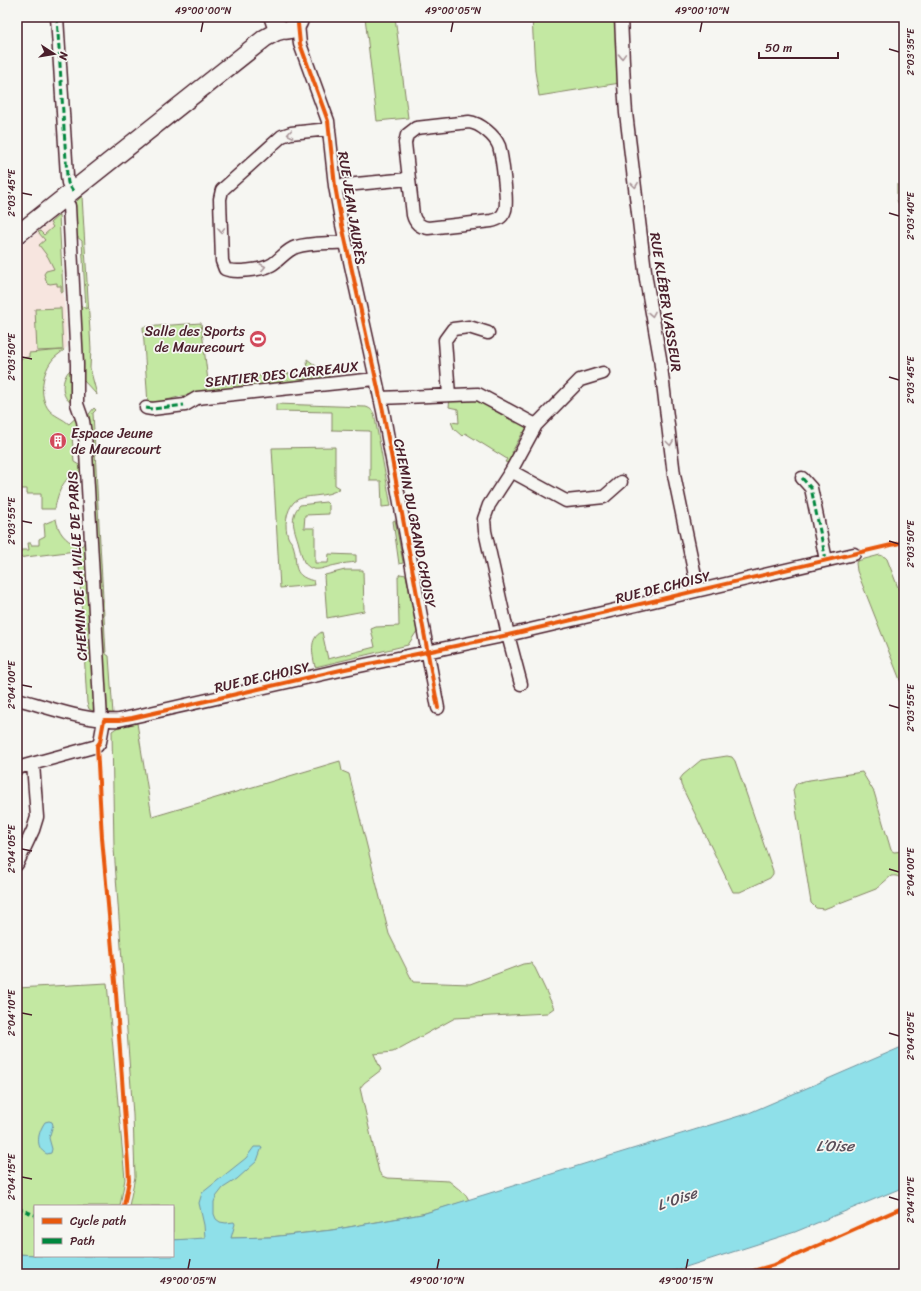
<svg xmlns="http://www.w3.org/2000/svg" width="921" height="1291" font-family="Sriracha,sans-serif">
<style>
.built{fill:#f7e5df}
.green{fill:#c3e8a2;stroke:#868466}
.water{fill:#8fe0e9;stroke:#73939d}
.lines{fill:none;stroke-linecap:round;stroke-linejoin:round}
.street-casing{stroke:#4a1f2b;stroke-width:15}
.secondary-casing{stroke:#4a1f2b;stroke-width:20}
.street{stroke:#f6f6f2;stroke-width:12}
.secondary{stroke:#f6f6f2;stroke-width:17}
.quiet{stroke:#00873e;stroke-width:3;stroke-dasharray:6 3;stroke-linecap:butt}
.cycleway-casing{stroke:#f6f6f2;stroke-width:6}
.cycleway{stroke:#e8590c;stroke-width:4}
.oneway{stroke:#a99598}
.ticks{fill:none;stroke:#4a1f2b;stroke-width:1.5}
.labels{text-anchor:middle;stroke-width:3.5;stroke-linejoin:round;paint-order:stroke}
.street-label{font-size:14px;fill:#4a1f2b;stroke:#f6f6f2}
.poi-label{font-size:14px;fill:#4a1f2b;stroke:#f6f6f2;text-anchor:end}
.water-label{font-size:15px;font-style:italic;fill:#5b4f5a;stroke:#f6f6f2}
.neatline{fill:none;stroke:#4a1f2b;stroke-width:1.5}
.ticks-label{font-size:10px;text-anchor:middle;fill:#4a1f2b}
</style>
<rect width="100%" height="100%" fill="#f6f6f2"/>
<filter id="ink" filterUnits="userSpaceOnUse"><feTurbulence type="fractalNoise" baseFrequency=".025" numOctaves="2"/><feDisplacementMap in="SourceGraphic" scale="8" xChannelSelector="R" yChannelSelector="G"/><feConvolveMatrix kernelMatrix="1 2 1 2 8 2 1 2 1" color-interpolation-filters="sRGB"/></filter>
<g filter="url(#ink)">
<path class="built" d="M59,215L67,347L64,350L37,352L29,357L17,369V249Z"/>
<path class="green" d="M365,17H395L408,118L377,121Z
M532,17H616L620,83L539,96L535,71Z
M897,185H900L904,192V216L897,200Z
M82,196L91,349L90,368L97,395L83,380L79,304L86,309L82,241L75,235V203Z
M59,215L63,292L61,293V286H57V283L50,284L47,283L44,274L46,271L54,269L48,257L39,245L45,240L38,232L40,231L44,235L53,227L50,223Z
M61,308L63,350H64C61,353 57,355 54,358C42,371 38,396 49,410C54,416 64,419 69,424L79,415L83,441L72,435L74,462L84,468L83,479L77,473C63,477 57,495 55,509H41V494H27V489H17V369L21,358L29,357V353L62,350L37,351L35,309Z
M201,323L208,381L279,374V379L285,374L308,372L307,359L330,377L332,381L186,395L148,405L143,327Z
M70,370H73L72,403C60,398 61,378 70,370Z
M472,397L516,423L524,419L531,423L528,440L523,432L512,452L517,459L509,463L505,462L507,459L465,433L462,436L454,429L451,422L459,423L458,409L449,407L450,398Z
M276,404L366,407C372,409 374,412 375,418L391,506L382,507L381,481H370V431L332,430V412L276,411Z
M94,408L96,410L93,413L106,654L109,656L113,714H107L106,712L95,535L89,414Z
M335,447V485L340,488C328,499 303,493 294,502C286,511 284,526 288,537C289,540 292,542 293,545C299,562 289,575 314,581L315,585L280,588L272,448Z
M326,502L329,505V514L305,515L304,528H315V563H328L329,554L356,555V562C350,563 343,563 336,565C324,567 313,575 304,562C301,555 300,548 298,541C294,528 289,517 300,505Z
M56,519C58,532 65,540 76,545V551L17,558V554L21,553V550H29L28,543H31V545H39V539L45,536L44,524Z
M395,520L403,562V563L399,564L393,521Z
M86,537L95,710L93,711L89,709L87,703L78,547L83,545Z
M880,555L885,557L887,559L904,603V690L857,571L856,563L857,561Z
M345,570H363L364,611L327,618L324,576L325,575Z
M400,574L406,575L417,631L408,645L315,667C313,656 308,638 322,632L328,659L375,647L371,629L376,627L399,626L398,577Z
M137,723L152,817L340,761L342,771L349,774L389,934L413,982L470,984L523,964L531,963L535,968L554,1008L547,1013L455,1018L393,1052L374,1054L381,1070L364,1083L360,1088L379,1172L382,1176L387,1178L449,1181L466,1195L469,1200L422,1214L332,1230L270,1237L173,1240V1206H129L135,1177L133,1115L114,848L112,731L118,727Z
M727,756L732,757L735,761L773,871V874L770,878L740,892H733L681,785L680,779L683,775L701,760Z
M862,772L874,792L891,850L894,852L904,851V884C901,878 899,875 891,876L876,889L824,909L816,908L811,903L793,790L796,784L803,781Z
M107,983L125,1179L120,1206H35V1255L17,1254V988Z"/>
<path class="water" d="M904,1046V1187L795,1232L664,1274H17V1254L35,1255V1256H173V1240L205,1238L204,1225L199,1203L202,1193L246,1158L254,1147H262L257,1161L237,1179L223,1188L216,1197L214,1202V1214L216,1219L220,1222L226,1223L234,1222L235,1224L231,1238L270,1237L332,1230L422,1214L749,1113Z
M49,1121L52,1122L53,1125L49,1138L52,1149L51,1153L47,1154C34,1148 38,1132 45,1122Z"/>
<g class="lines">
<g class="street-casing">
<path id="street" d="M57,17L67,176L68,183L73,191
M621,17L624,85L626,113L646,279L660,358L674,475L698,590
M298,24L300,44L328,121L335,186L342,225L383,411L438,708
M469,122C480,123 495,136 499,146C502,156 508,202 505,210C503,217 497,220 491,221L428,228C420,227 415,223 413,215L405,143L407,135L416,128Z
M329,129L291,133L282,136L222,190L220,199L222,261L225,269C234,273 262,270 271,265C280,260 286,250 296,247C311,242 329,244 345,242
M335,186L409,179
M63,199L69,206L77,364V404L83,421L85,434L101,720
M449,395L445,340L453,329L469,327L488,333
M380,398L478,394L536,425
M146,408L152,409L185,405L197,398L375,379
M511,471L566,501L604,497L621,482
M802,478L811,488L826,560
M521,684L508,635L485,531L484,519L489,505L511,471L536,425L580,380L603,373
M17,699C49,707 86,722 119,720L345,669L508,635L854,554
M17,768L97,746L100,742L104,720
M17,864L33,830L37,817L33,764"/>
</g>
<g class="secondary-casing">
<path id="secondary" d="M273,17L276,26C286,34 298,30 300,17
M17,235L265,38L276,32L283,30"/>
</g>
<use href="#street" class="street"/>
<use href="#secondary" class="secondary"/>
<path class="quiet" d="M57,17L67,176L68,183L73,191
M146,408L152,409L184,405
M802,478L811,488L826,560
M17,1208L35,1215"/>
<g class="cycleway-casing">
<path id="cycleway" d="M298,24L300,44L328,121L335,186L342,225L383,411L438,708
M124,1206L129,1180L128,1164L116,993L102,838L97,746L100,742L104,720H119L132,718L345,669L508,635L904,542
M743,1274L774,1265L904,1207"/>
</g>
<use href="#cycleway" class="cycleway"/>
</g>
<defs><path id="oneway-chevron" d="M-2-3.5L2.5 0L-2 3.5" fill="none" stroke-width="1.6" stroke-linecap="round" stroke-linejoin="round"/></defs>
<g class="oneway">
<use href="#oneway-chevron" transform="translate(622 56) rotate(88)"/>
<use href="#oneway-chevron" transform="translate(290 134) rotate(169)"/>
<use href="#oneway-chevron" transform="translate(635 185) rotate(83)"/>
<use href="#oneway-chevron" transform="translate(221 230) rotate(88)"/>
<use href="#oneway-chevron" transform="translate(263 267) rotate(-13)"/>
<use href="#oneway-chevron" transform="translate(652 314) rotate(80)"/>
<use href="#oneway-chevron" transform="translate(670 443) rotate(83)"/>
</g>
</g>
<path class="ticks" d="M201,32L203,22M451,32L453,22M700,32L702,22M889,49L899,52M22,193L32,195M889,213L899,216M22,357L32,359M889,377L899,380M22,521L32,523M889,541L899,544M22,685L32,687M889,705L899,708M22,849L32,851M889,869L899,872M22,1013L32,1015M889,1033L899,1036M22,1177L32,1179M889,1197L899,1200M188,1269L190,1259M437,1269L439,1259M686,1269L688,1259"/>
<defs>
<g id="stadium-disc" transform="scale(0.9)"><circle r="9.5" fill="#d1495b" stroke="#f6f6f2"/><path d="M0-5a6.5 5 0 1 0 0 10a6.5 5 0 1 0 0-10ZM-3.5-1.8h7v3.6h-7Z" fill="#fff"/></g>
<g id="building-disc" transform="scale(0.9)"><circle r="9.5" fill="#d1495b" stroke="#f6f6f2"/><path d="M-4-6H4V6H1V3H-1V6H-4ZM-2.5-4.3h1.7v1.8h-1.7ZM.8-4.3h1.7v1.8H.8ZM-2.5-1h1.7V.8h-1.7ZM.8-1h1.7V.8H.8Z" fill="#fff"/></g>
</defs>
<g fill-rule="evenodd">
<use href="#stadium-disc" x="258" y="339"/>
<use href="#building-disc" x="58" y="441"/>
</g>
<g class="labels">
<g class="street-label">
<text transform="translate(352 208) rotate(81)" y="5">RUE JEAN JAURÈS</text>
<text transform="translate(666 302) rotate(81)" y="5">RUE KLÉBER VASSEUR</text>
<text transform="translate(282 374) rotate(-6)" y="5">SENTIER DES CARREAUX</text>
<text transform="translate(415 523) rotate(79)" y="5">CHEMIN DU GRAND CHOISY</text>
<text transform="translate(77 566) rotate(-93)" y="5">CHEMIN DE LA VILLE DE PARIS</text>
<text transform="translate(663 587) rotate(-14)" y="5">RUE DE CHOISY</text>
<text transform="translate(262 677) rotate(-13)" y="5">RUE DE CHOISY</text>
</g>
<g class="poi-label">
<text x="245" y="336">Salle des Sports<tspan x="245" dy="16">de Maurecourt</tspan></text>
<text x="71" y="438" text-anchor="start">Espace Jeune<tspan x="71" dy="16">de Maurecourt</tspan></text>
</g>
<g class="water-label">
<text x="835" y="1151">L’Oise</text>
<text transform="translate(677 1199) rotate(-19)" y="5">L'Oise</text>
</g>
</g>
<rect width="921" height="1291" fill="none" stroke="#f6f6f2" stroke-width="44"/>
<rect x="34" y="1205" width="140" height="52" fill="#f6f6f2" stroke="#b1a0a2"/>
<rect x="42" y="1218" width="20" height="6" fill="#e8590c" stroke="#b1a0a2"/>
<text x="70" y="1225" font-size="12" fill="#4a1f2b">Cycle path</text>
<rect x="42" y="1238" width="20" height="6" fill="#00873e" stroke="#b1a0a2"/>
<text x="70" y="1245" font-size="12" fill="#4a1f2b">Path</text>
<g transform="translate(54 54) rotate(102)" stroke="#f6f6f2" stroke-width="3" paint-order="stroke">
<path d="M0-3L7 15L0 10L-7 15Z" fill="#4a1f2b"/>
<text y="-6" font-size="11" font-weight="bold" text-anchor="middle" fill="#4a1f2b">N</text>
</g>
<path d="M759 52v6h79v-6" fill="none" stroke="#4a1f2b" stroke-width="2"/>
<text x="765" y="52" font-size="12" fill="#4a1f2b" stroke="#f6f6f2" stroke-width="3" paint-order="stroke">50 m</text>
<rect x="22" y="22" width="877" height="1247" class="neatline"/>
<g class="ticks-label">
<text x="203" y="14">49°00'00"N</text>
<text x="453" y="14">49°00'05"N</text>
<text x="702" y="14">49°00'10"N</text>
<text transform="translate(910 52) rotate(-90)" y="4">2°03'35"E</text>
<text transform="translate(11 193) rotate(-90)" y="4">2°03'45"E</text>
<text transform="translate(910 216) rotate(-90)" y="4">2°03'40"E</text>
<text transform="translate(11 357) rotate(-90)" y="4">2°03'50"E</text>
<text transform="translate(910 380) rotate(-90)" y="4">2°03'45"E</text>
<text transform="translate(11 521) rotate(-90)" y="4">2°03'55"E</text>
<text transform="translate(910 544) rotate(-90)" y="4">2°03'50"E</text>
<text transform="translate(11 685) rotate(-90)" y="4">2°04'00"E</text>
<text transform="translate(910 708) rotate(-90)" y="4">2°03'55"E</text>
<text transform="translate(11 849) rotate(-90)" y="4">2°04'05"E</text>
<text transform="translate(910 872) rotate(-90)" y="4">2°04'00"E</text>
<text transform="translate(11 1013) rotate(-90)" y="4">2°04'10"E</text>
<text transform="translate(910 1036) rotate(-90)" y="4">2°04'05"E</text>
<text transform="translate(11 1177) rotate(-90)" y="4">2°04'15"E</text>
<text transform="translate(910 1200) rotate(-90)" y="4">2°04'10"E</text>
<text x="188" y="1284">49°00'05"N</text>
<text x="437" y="1284">49°00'10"N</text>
<text x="686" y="1284">49°00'15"N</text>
</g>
</svg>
